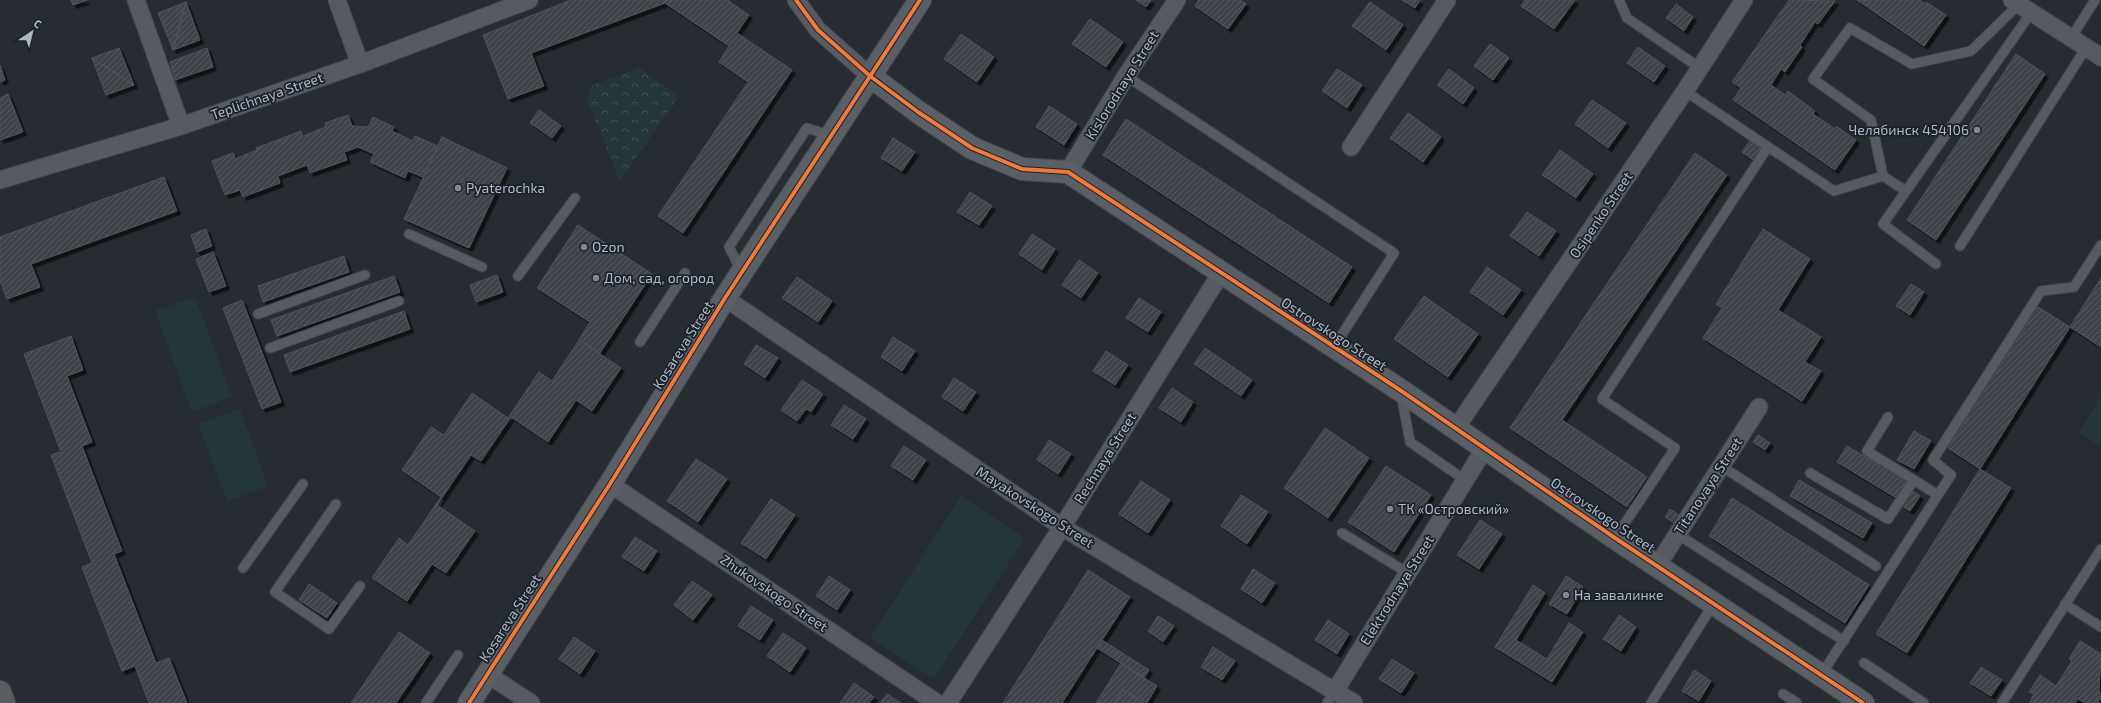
<svg xmlns="http://www.w3.org/2000/svg" width="2101" height="703" font-family="'Exo 2',sans-serif">
<style>
.park{fill:url(#park-crowns)}
.pitch{fill:#253638}
.building{fill:url(#building-hatch);stroke:#4f535a;filter:url(#shadow)}
.lines{fill:none;stroke-linecap:round;stroke-linejoin:round}
.lane-casing{stroke:#44484d;stroke-width:11}
.street-casing{stroke:#44484d;stroke-width:19}
.secondary-casing{stroke:#44484d;stroke-width:24}
.primary-casing{stroke:#44484f;stroke-width:24}
.lane{stroke:#575a60;stroke-width:9}
.street{stroke:#575a60;stroke-width:17}
.secondary{stroke:#5a5f66;stroke-width:22}
.primary{stroke:#595d62;stroke-width:22}
.cycleway-casing{stroke:#1b222c;stroke-width:6}
.cycleway{stroke:#f17a3a;stroke-width:4}
.poi-dot{fill:#808791;stroke:#1b222c;stroke-width:1.5}
.labels{text-anchor:middle;stroke-width:3.5;stroke-linejoin:round;paint-order:stroke}
.street-label{font-size:14px;fill:#b0b8c4;stroke:#1b222c}
.poi-label{font-size:14px;fill:#b0b8c4;stroke:#1b222c;text-anchor:start}
</style>
<defs>
<pattern id="park-crowns" width="20" height="18" patternUnits="userSpaceOnUse"><rect width="20" height="18" fill="#253638"/><path d="M2 6a3 3 0 1 1 6 0M12 15a3 3 0 1 1 6 0" fill="none" stroke="#425153"/></pattern>
<pattern id="building-hatch" width="6" height="6" patternUnits="userSpaceOnUse"><rect width="6" height="6" fill="#3f4349"/><path d="M-1 1l2-2M0 6l6-6M5 7l2-2" fill="none" stroke="#585c62"/></pattern>
<filter id="shadow"><feDropShadow dx="3.5" dy="3.5" stdDeviation="0" flood-color="#0009"/></filter>
</defs>
<rect width="100%" height="100%" fill="#272c32"/>
<path class="park" d="M639,68L679,96L620,181L587,100L591,86Z"/>
<path class="pitch" d="M195,297L232,397L192,412L155,311Z
M2101,396V446L2079,433Z
M240,409L268,486L227,501L198,424Z
M961,496L1025,538L934,679L870,638Z"/>
<path class="building" d="M71,0H87L73,5Z
M571,0H667L665,3L531,53L544,86L508,99L483,35Z
M667,0H727L749,15L737,33L792,70L683,233L658,216L748,82L719,62L729,46L665,3Z
M1136,0H1151L1146,7Z
M1199,0H1240L1246,4L1228,29L1195,6Z
M1402,0H1420L1415,8Z
M1525,0H1575L1554,29L1521,6Z
M1789,0L1835,1L1818,24L1815,22L1800,45L1802,47L1785,72L1781,69L1771,85L1785,95L1788,91L1815,111L1813,114L1835,129L1836,126L1856,140L1835,170L1733,100L1741,88L1732,82Z
M1857,0H1919L1925,4L1926,2L1946,15L1924,46Z
M186,2L200,40L173,50Z
M186,2L173,50L158,13Z
M1370,2L1403,25L1386,50L1352,26Z
M1676,4L1693,17L1684,31L1666,18Z
M1090,19L1123,42L1106,67L1072,44Z
M961,34L994,57L977,82L944,59Z
M1490,44L1509,58L1493,80L1474,66Z
M1638,47L1665,66L1654,82L1627,63Z
M119,48L134,85L92,58Z
M207,48L213,67L175,80L170,62Z
M2016,54L2045,74L1936,240L1907,220Z
M92,58L134,85L106,95Z
M0,65L5,80L0,82Z
M1337,69L1362,85L1347,108L1322,91Z
M1449,69L1474,88L1463,104L1437,85Z
M8,94L23,132L0,140V98Z
M1592,100L1626,123L1608,148L1575,124Z
M1049,106L1077,124L1064,145L1036,127Z
M539,110L561,126L552,138L530,123Z
M1408,113L1441,137L1423,162L1390,138Z
M348,115L352,126L368,127L373,117L394,127L392,131L413,141L415,136L438,146L423,177L408,171L405,178L370,162L374,154L358,147L344,152L347,160L310,173L307,165L278,176L280,183L243,197L240,190L225,195L212,161L233,153L235,159L257,150L256,148L301,131L303,136L326,127L325,123Z
M1126,119L1352,267L1329,303L1103,155Z
M442,137L507,168L469,248L404,219Z
M893,138L915,152L902,171L881,158Z
M1751,139L1765,149L1756,162L1742,152Z
M1560,150L1593,174L1576,198L1542,175Z
M1695,153L1727,175L1562,420L1647,477L1627,507L1510,428Z
M164,177L177,211L31,264L40,287L7,299L0,281V237Z
M970,192L992,206L979,225L957,212Z
M1527,212L1556,231L1539,256L1510,236Z
M578,225L652,274L600,353L579,340L590,322L537,288Z
M206,229L212,246L197,252L191,235Z
M1763,229L1810,259L1778,310L1821,337L1805,362L1821,371L1802,401L1703,338L1722,308L1716,304Z
M1032,234L1055,249L1042,270L1019,254Z
M213,252L226,286L209,292L196,259Z
M344,256L349,272L263,302L258,286Z
M1079,260L1098,273L1081,298L1062,285Z
M1487,267L1521,290L1503,315L1470,292Z
M497,275L503,292L476,302L470,285Z
M394,276L400,292L277,336L271,320Z
M797,277L832,301L818,322L782,298Z
M2101,278V347L2070,327Z
M1911,284L1924,292L1910,315L1896,306Z
M1424,296L1478,334L1448,377L1394,339Z
M1139,298L1161,312L1148,332L1126,318Z
M242,300L281,402L262,409L223,308Z
M2038,307L2070,327L1980,469L1948,448Z
M404,311L410,329L290,372L284,355Z
M71,336L83,370L67,376L92,442L82,446L122,551L114,554L156,663L169,658L187,703H149L135,666L122,671L82,567L92,563L51,455L61,452L24,354Z
M893,337L915,351L902,371L881,357Z
M579,340L621,368L592,411L576,400L548,442L511,417L481,461L471,455L437,505L475,531L446,573L432,564L407,601L372,578L399,538L408,545L441,497L402,470L431,427L444,435L472,393L508,418L539,372L552,381Z
M756,345L778,358L765,378L744,364Z
M1205,348L1252,380L1241,396L1194,364Z
M1106,351L1128,365L1115,385L1093,371Z
M954,378L976,392L963,411L942,397Z
M802,380L823,394L811,412L806,409L797,421L781,410Z
M1172,388L1193,402L1181,422L1159,408Z
M844,405L866,419L853,439L831,425Z
M1325,428L1369,458L1328,518L1284,488Z
M1914,431L1931,441L1914,469L1897,460Z
M1758,435L1770,443L1765,450L1753,442Z
M1049,440L1071,454L1058,474L1037,460Z
M904,446L926,460L913,480L891,466Z
M1847,446L1908,482L1898,499L1837,462Z
M696,459L727,479L698,522L667,501Z
M1386,466L1431,495L1394,552L1348,522Z
M1980,469L2011,488L1907,653L1876,634Z
M1799,480L1872,523L1863,538L1790,496Z
M1141,481L1170,500L1148,533L1119,514Z
M1911,490L1920,496L1910,511L1902,506Z
M1241,495L1268,512L1247,544L1221,526Z
M1732,498L1869,585L1845,623L1709,536Z
M771,499L795,515L766,559L741,543Z
M1670,509L1685,519L1679,527L1665,517Z
M1480,520L1502,534L1479,569L1457,555Z
M635,537L657,551L644,571L622,557Z
M1253,569L1275,583L1262,603L1241,589Z
M1088,570L1130,597L1102,640L1062,703H1003Z
M829,576L850,590L837,610L816,596Z
M1566,576L1583,587L1567,614L1549,604Z
M692,581L712,595L693,620L674,605Z
M309,584L337,603L327,618L299,600Z
M1533,585L1545,593L1516,640L1547,659L1569,623L1583,632L1552,682L1495,647Z
M751,606L773,620L760,640L738,626Z
M1619,615L1636,627L1621,651L1603,639Z
M1158,616L1174,626L1163,642L1148,631Z
M1328,620L1349,634L1337,654L1315,640Z
M399,632L430,653L396,703H351Z
M783,633L806,648L790,672L767,656Z
M574,637L595,651L580,674L559,659Z
M1102,640L1149,670L1144,678L1097,648Z
M2080,641L2101,654L2099,690L2101,698L2098,703H2085L2078,699L2075,703H2029L2034,694L2029,692L2040,675L2056,686L2072,661L2069,659Z
M1213,647L1235,661L1222,680L1201,667Z
M1392,659L1414,673L1401,693L1379,679Z
M1121,663L1157,686L1147,703L1123,690L1115,703H1096Z
M1981,667L2002,680L1991,696L1970,683Z
M1694,670L1711,681L1699,701L1682,691Z
M854,683L874,697L869,703H840Z
M1123,690L1144,703H1115Z
M887,694L901,703H880Z"/>
<g class="lines">
<g class="lane-casing">
<path id="lane" d="M1619,0L1627,18L1700,68
M2071,38L2095,0
M1126,76L1394,253L1334,347
M1685,91L1834,191L1883,176L1871,120L1813,79L1850,28L1912,64L1971,51L2021,2
M1883,176L1906,191
M409,234L482,267
M1960,246L2086,48
M1936,264L1883,224L2031,13
M742,272L729,247L807,128L831,136
M518,276L575,198
M258,314L365,275
M640,342L685,273
M270,348L399,301
M1401,393L1410,442L1465,480
M1888,417L1867,451L1938,495
M1721,466L1876,566
M1810,473L1888,519L1914,480
M336,504L275,592L329,629L360,586
M1342,533L1408,573
M1677,534L1844,641
M1615,538L1675,448L1602,399L1768,147
M243,568L303,484
M2065,604L2101,627
M1864,663L1924,703
M1821,675L1951,475L1933,460L2041,291L2074,287L2101,245
M1783,694L1797,703
M426,703L458,655
M1327,703L1335,691
M1651,703L1714,603
M2002,703L2101,549"/>
</g>
<g class="street-casing">
<path id="street" d="M136,0L181,126
M337,0L360,64
M796,0L818,30L870,76
M2012,0L2101,57
M1351,147L1447,0
M1068,172L1126,76L1177,0
M0,180L181,126L360,64L529,0
M725,298L1062,527L1354,703
M1456,428L1685,91L1744,0
M610,484L937,703
M1657,566L1759,407
M487,674L531,703
M1335,691L1485,448
M948,703L1062,527L1221,273"/>
</g>
<g class="secondary-casing">
<path id="secondary" d="M870,76L918,112L972,148L1022,169L1068,172L1400,390L1615,538L1863,703
M469,703L610,484L725,298L920,0"/>
</g>
<g class="primary-casing">
<path id="primary" d="M0,692L4,703"/>
</g>
<use href="#lane" class="lane"/>
<use href="#street" class="street"/>
<use href="#secondary" class="secondary"/>
<use href="#primary" class="primary"/>
<g class="cycleway-casing">
<path id="cycleway" d="M796,0L818,30L870,76L918,112L972,148L1022,169L1068,172L1400,390L1615,538L1863,703
M469,703L610,484L725,298L920,0"/>
</g>
<use href="#cycleway" class="cycleway"/>
</g>
<g class="poi-dot">
<circle cx="1977" cy="130" r="4"/>
<circle cx="458" cy="188" r="4"/>
<circle cx="584" cy="247" r="4"/>
<circle cx="596" cy="278" r="4"/>
<circle cx="1390" cy="509" r="4"/>
<circle cx="1566" cy="595" r="4"/>
</g>
<g class="labels">
<g class="street-label">
<text transform="translate(1122 85) rotate(-58)" y="5">Kislorodnaya Street</text>
<text transform="translate(267 96) rotate(-19)" y="5">Teplichnaya Street</text>
<text transform="translate(1601 215) rotate(-56)" y="5">Osipenko Street</text>
<text transform="translate(1334 334) rotate(33)" y="5">Ostrovskogo Street</text>
<text transform="translate(683 345) rotate(-58)" y="5">Kosareva Street</text>
<text transform="translate(1105 458) rotate(-58)" y="5">Rechnaya Street</text>
<text transform="translate(1708 486) rotate(-57)" y="5">Titanovaya Street</text>
<text transform="translate(1035 507) rotate(33)" y="5">Mayakovskogo Street</text>
<text transform="translate(1603 515) rotate(34)" y="5">Ostrovskogo Street</text>
<text transform="translate(1397 590) rotate(-58)" y="5">Elektrodnaya Street</text>
<text transform="translate(774 593) rotate(34)" y="5">Zhukovskogo Street</text>
<text transform="translate(510 618) rotate(-57)" y="5">Kosareva Street</text>
</g>
<g class="poi-label">
<text x="1969" y="135" text-anchor="end">Челябинск 454106</text>
<text x="466" y="193">Pyaterochka</text>
<text x="592" y="252">Ozon</text>
<text x="604" y="283">Дом, сад, огород</text>
<text x="1398" y="514">ТК «Островский»</text>
<text x="1574" y="600">На завалинке</text>
</g>
</g>
<g transform="translate(32 32) rotate(35)" stroke="#1b222c" stroke-width="3" paint-order="stroke">
<path d="M0-3L7 15L0 10L-7 15Z" fill="#b0b8c4"/>
<text y="-6" font-size="11" font-weight="bold" text-anchor="middle" fill="#b0b8c4">С</text>
</g>
</svg>
